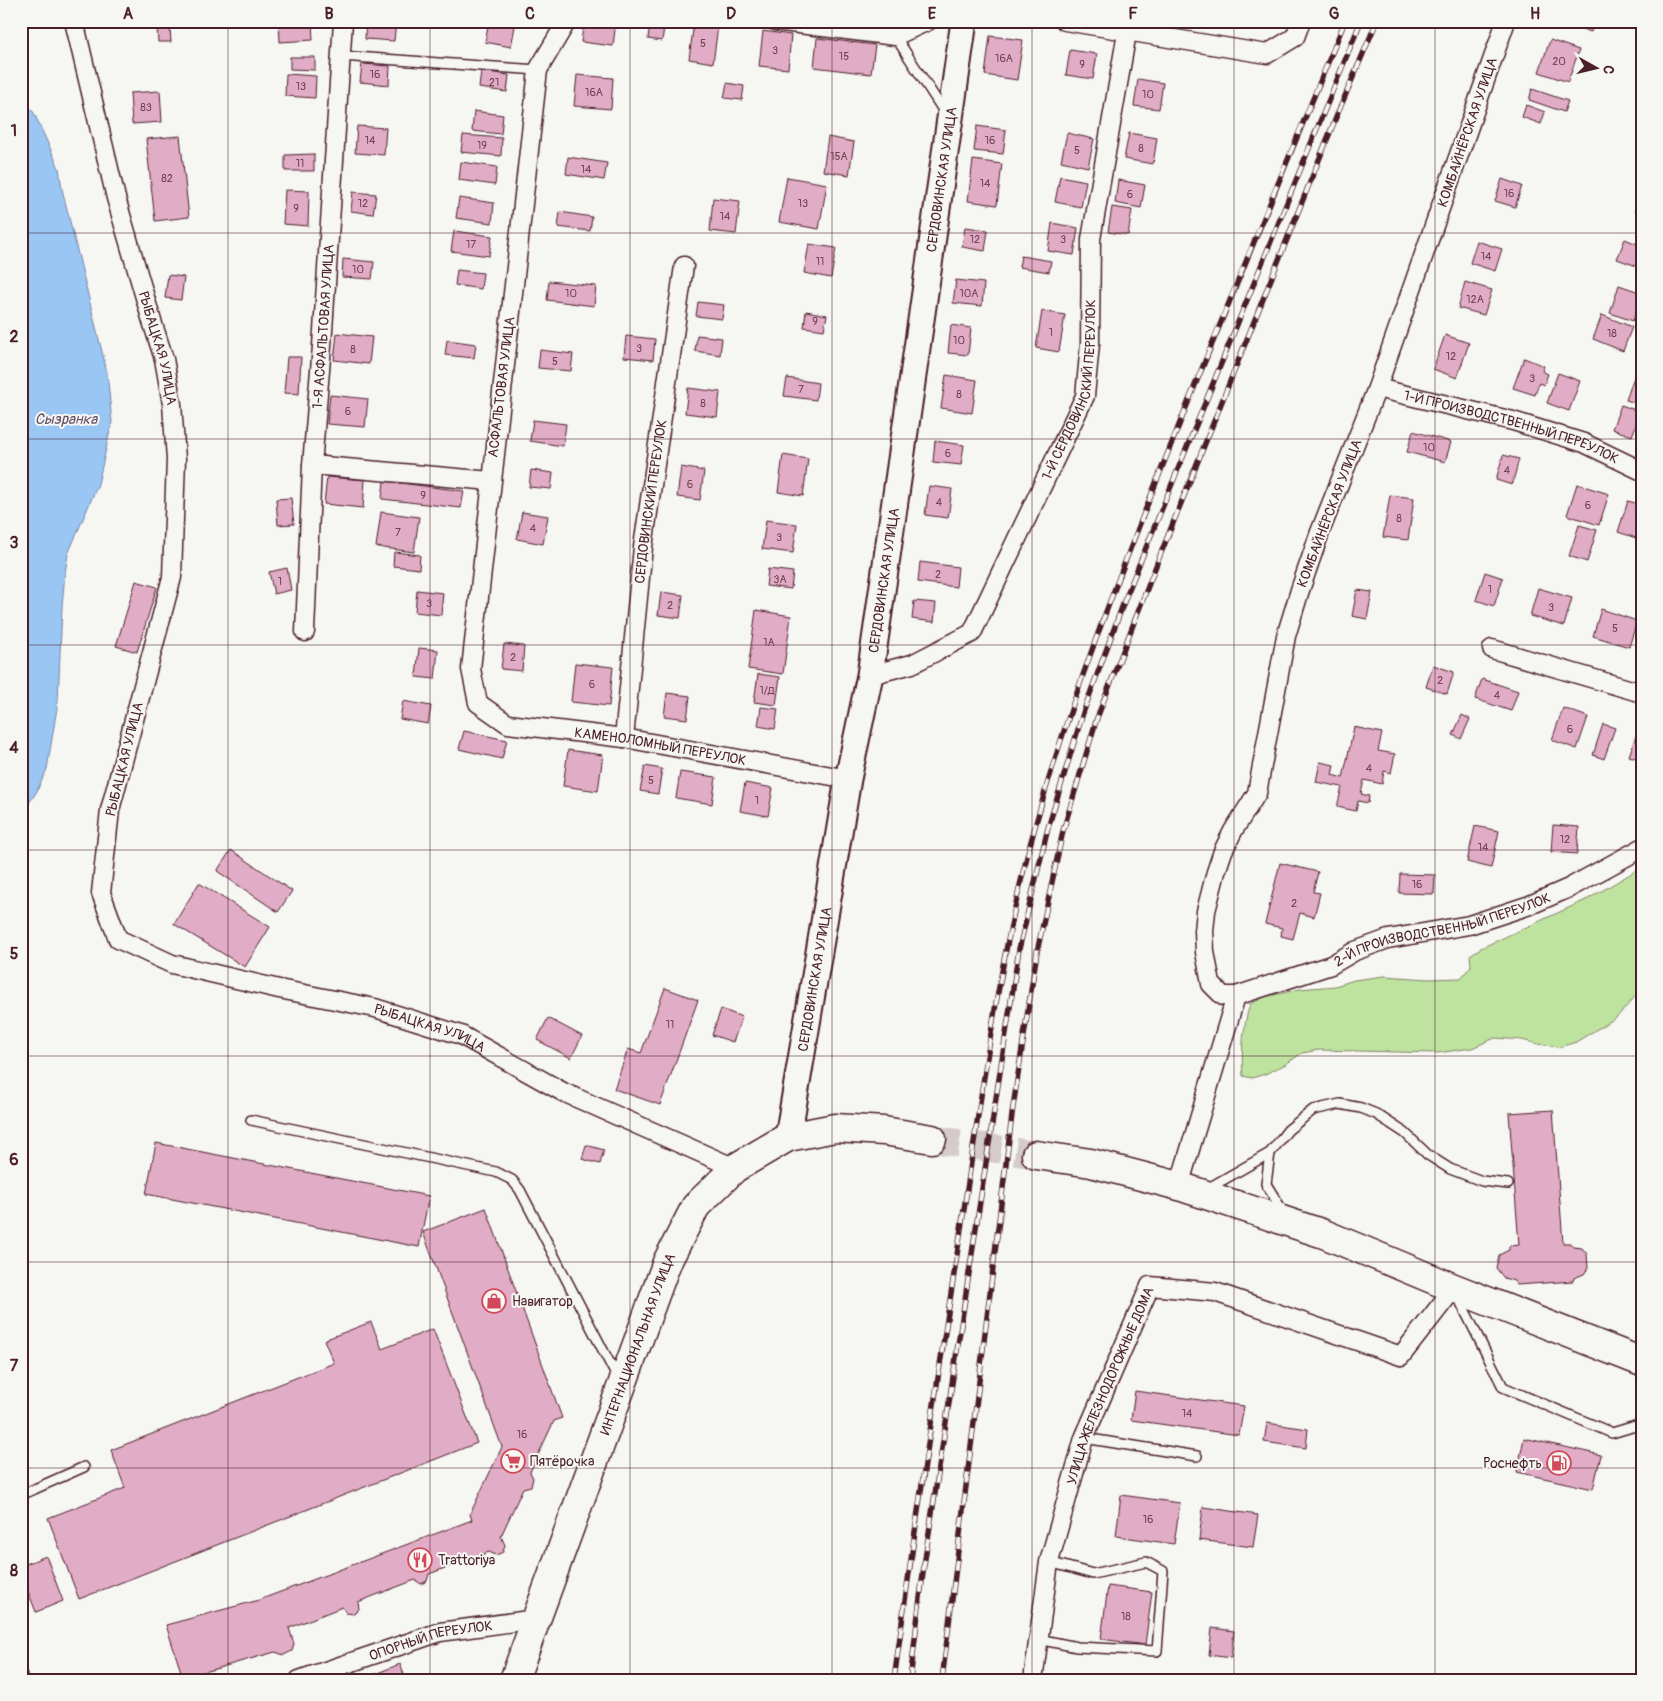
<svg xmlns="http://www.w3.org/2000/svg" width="1663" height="1701" font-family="Pangolin,sans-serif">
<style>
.green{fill:#bde39f;stroke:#848165}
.water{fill:#99c6f3;stroke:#7983a3}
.building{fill:#e1acc6;stroke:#4a1f2b}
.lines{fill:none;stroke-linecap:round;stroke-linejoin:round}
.primary-tunnel{stroke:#d4cbca;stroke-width:28;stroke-dasharray:28 14;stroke-linecap:butt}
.lane-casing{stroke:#4a1f2b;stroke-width:12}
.street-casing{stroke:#4a1f2b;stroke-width:21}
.secondary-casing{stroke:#4a1f2b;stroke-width:29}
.primary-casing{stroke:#4a1f2b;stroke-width:31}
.lane{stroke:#f6f6f2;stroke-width:9}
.street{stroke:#f6f6f2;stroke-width:18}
.secondary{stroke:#f6f6f2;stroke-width:25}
.primary{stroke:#f6f6f2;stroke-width:28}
.rail-casing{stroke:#4a1f2b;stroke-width:5.5}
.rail{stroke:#f6f6f2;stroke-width:4;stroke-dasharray:11;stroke-linecap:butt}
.grid{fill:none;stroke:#4a1f2b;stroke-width:1;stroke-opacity:0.55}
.labels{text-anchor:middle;stroke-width:4;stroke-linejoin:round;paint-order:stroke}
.number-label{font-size:11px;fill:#704252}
.street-label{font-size:14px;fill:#4a1f2b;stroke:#f6f6f2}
.poi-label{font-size:14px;fill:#4a1f2b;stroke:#f6f6f2;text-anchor:start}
.water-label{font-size:15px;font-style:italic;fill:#625167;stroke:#f6f6f2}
.neatline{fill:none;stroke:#4a1f2b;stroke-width:2}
.grid-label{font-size:16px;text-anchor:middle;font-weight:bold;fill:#4a1f2b}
</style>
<rect width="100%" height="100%" fill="#f6f6f2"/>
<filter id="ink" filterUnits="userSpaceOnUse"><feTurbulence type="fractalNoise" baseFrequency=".02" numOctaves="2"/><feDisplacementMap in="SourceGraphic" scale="10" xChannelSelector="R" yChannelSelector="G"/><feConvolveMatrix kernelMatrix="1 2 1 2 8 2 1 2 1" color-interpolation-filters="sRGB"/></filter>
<g filter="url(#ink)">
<path class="green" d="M1642,867V989L1617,1017L1576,1042L1560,1047L1538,1044L1522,1040L1495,1038L1472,1048L1437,1053L1319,1050L1302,1053L1286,1064L1265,1074L1252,1078L1243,1076C1241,1052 1243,1027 1250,1004L1265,997L1300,989L1335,986L1354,980L1384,976L1429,979L1461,978L1471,966L1470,955L1481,948L1588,899Z"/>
<path class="water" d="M21,96L34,113L55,159L59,168L62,189L107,372L112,422L98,484L68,554L65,573L62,606L58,702L47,769L36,793L21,814Z"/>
<path class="building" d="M312,21L313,40L280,42L279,23Z
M366,21H396L394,41L365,39Z
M489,21H516L511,47L485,42Z
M584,21H616L613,46L581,42Z
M650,21H665L662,41L648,39Z
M1559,21H1595L1591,32Z
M694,22L718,26L713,63L689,59Z
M170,27L171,42H158L157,28Z
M763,31L791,35L788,69L759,66Z
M990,36L1023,40L1017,80L985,75Z
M817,38L875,45L871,74L814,67Z
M1550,40L1579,50L1568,82L1539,72Z
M1070,50L1097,54L1093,79L1066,75Z
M290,57H315V70L290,69Z
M362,64L390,66L389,85L360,82Z
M481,71L509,75L507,92L479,88Z
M286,74L316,76L315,98L285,96Z
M577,75L613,78L611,109L574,106Z
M1138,79L1163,83L1159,109L1134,106Z
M727,83L744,86L742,100L724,98Z
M1532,89L1568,101L1564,112L1529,100Z
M160,91L162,122L132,124L130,93Z
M1526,105L1545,112L1541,124L1522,117Z
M474,111L503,115L501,134L472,131Z
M357,126L386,128L384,155L355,153Z
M977,126L1006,130L1003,154L974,151Z
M1067,133L1094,139L1088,167L1061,161Z
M1129,133L1157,138L1153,164L1124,159Z
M463,135L502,138L501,156L461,152Z
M180,136L189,217L155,221L146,139Z
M828,137L854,142L849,175L823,171Z
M314,154V171H285V155Z
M568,157L607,163L604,180L566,174Z
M973,160L1002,164L997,205L968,201Z
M461,162L497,167L495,185L459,180Z
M1060,176L1086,181L1081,207L1055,202Z
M787,177L827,184L819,229L779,222Z
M1502,179L1522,186L1515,207L1495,201Z
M1118,180L1145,185L1141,208L1115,203Z
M285,190L309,191L308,226L283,224Z
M353,192L376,194L373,214L351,211Z
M459,198L494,203L492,223L456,218Z
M713,198L740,201L736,234L710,231Z
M1641,198H1642V213L1635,210Z
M1112,207L1132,210L1128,235L1108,232Z
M560,212L592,217L590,231L558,227Z
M1052,223L1078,228L1074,255L1048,251Z
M965,227L988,230L985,251L962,247Z
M454,231L492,236L489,256L451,251Z
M1625,239L1642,246V268L1617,259Z
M1477,241L1502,249L1495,271L1470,263Z
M809,244L836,248L831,278L804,273Z
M1021,256L1051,261L1049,272L1019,267Z
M343,259L374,262L372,279L342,277Z
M457,270L483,273L481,289L455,285Z
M168,275L184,277L181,300L165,298Z
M956,280L984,283L982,306L953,303Z
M549,281L596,286L594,306L547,300Z
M1465,282L1492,290L1484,315L1458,308Z
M1619,285L1642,293L1633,321L1610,313Z
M698,302L724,305L722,319L696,316Z
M806,311L827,315L824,330L804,327Z
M1042,311L1065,315L1059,352L1036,348Z
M1602,315L1632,327L1623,351L1593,339Z
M951,325L971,328L968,355L948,353Z
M337,333L372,337L369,364L334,360Z
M697,335L722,338L720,355L695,351Z
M1445,335L1469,343L1457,378L1433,369Z
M626,336L655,339L653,360L624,357Z
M447,340L476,344L474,358L445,355Z
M540,350L573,354L571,371L538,368Z
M287,357H301L299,394L284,393Z
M1641,357H1642V405L1626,400Z
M1524,358L1544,366L1542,371L1548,374L1544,385L1539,383L1535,395L1513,388Z
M1558,373L1580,381L1569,411L1547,403Z
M946,375L977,380L972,413L941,408Z
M787,378L818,383L816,400L784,396Z
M688,388L720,392L717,417L685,413Z
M330,395L368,399L365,427L327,424Z
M1621,405L1641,412L1632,436L1612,429Z
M533,420L566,424L563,446L530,441Z
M1413,431L1451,442L1445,462L1407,452Z
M935,441L964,445L961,465L933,462Z
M783,455L808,459L803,496L778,492Z
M1503,455L1519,459L1512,485L1496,480Z
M681,467L704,471L700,500L677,497Z
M531,470L553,473L551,489L529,487Z
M327,477L365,480L363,508L324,504Z
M384,481L464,491L461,508L382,499Z
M1577,484L1609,494L1599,525L1567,515Z
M929,486L952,489L948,518L925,515Z
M1390,495L1414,498L1408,540L1383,537Z
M291,498L294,524L278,525L276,499Z
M1628,501L1642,505V540L1618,532Z
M381,512L419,517L414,552L376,547Z
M522,512L548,516L543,544L517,539Z
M766,520L797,524L793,553L762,549Z
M1579,525L1597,530L1587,562L1569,556Z
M394,552L420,555L419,569L393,566Z
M920,562L958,567L956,587L918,582Z
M287,568L291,590L274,594L269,572Z
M768,569L793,572L791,589L766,586Z
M1485,572L1503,578L1494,606L1476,600Z
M136,581L157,587L137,652L116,646Z
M1538,588L1572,598L1564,626L1530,616Z
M417,590L443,593L441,615L415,612Z
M1357,590L1372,592L1367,619L1352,616Z
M661,592L683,595L680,618L658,615Z
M914,601L936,603L934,622L912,619Z
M1601,609L1637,621L1629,647L1593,636Z
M756,610L791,616L783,674L748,669Z
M504,644L524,646L522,671L501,669Z
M419,648L438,650L435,679L416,677Z
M575,663L613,667L609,706L571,702Z
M1433,665L1454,672L1447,694L1426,687Z
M758,674L780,677L776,705L754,702Z
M1482,679L1518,691L1511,711L1475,699Z
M667,693L690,696L687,719L664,716Z
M403,701L431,706L428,724L400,719Z
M761,707L778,709L775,729L758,726Z
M1563,708L1588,717L1577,749L1552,740Z
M1462,715L1470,719L1461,739L1453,735Z
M1603,724L1615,728L1604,759L1593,755Z
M1354,727L1382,733L1378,751L1395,754L1391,773L1384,771L1382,784L1364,780L1361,794L1369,796L1368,803L1358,801L1356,811L1337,807L1342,787L1316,782L1320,762L1334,765L1332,775L1343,778Z
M464,731L507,740L502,759L459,749Z
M1637,733L1642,735V760L1629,756Z
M568,750L603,755L598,791L563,786Z
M645,766L662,769L658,794L640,791Z
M680,772L716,777L712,804L676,798Z
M745,783L773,788L768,816L740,811Z
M1553,825L1579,827L1577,854L1551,852Z
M1475,826L1499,831L1491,868L1467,862Z
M231,850L292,891L278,912L217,871Z
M1280,863L1318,872L1313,892L1320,893L1314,917L1300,913L1293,939L1281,936L1282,928L1265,924Z
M1400,874L1435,875L1434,894L1399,893Z
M199,883L270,927L245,967L174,924Z
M665,988L698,1000L660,1105L614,1089L628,1049L641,1053Z
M721,1009L742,1017L733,1042L712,1035Z
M548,1018L582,1036L571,1058L537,1040Z
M1553,1110L1563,1243H1570L1573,1247L1582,1248L1587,1254L1588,1268L1584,1274L1574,1278L1573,1281L1517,1285L1514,1281L1504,1278L1496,1268L1499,1255L1509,1250V1246L1519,1245L1509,1113Z
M156,1143L429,1196L419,1247L146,1194Z
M586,1145L604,1150L600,1164L582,1159Z
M486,1208L562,1418L554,1421L530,1472L533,1478L531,1486L523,1488L501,1536L505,1545L503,1552L496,1555L489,1552L429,1574L427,1581L421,1584L415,1580L358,1602L359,1609L354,1614L346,1613L342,1607L289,1628L294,1644L292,1651L284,1655L275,1652L183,1678L166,1625L259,1600L472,1520L470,1514L502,1447L423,1232Z
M371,1322L382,1349L433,1329L477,1443L79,1599L48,1518L125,1488L111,1450L334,1363L324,1340Z
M1135,1391L1244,1406L1239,1435L1131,1420Z
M1267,1423L1308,1429L1306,1448L1264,1442Z
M1524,1438L1601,1455L1593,1489L1517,1472Z
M1121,1495L1180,1503L1174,1544L1116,1536Z
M1203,1507L1258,1515L1253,1547L1199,1540Z
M46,1556L63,1601L36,1612L21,1573V1566Z
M1108,1586L1152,1592L1145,1645L1101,1639Z
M1212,1628L1234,1631L1231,1658L1209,1655Z
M400,1664L406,1680H360Z
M1168,1676L1187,1677L1186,1680H1168Z"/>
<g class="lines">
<path class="primary-tunnel" d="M932,1139L1036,1155"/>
<g class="lane-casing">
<path id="lane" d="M895,36L945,113
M341,56L538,70
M251,1120L496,1172L512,1180L520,1190L618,1379
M1207,1189L1270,1153
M1284,1213L1266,1184L1270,1153L1288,1130L1313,1110L1340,1104L1361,1108L1376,1114L1405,1133L1428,1155L1450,1169L1482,1181L1508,1184
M1458,1297L1503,1387L1612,1433L1642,1424
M1084,1438L1197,1456
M21,1495L84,1467
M1038,1639L1077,1647L1157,1651L1163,1571L1146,1562L1093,1574L1049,1562
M21,1673L23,1680"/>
</g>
<g class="street-casing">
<g id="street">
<path id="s1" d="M74,21L116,198L151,318L164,359L172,404L176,459L172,577L110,810L101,893L118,939L172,964L279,989L375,1008L461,1035L563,1092L735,1168"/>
<path id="s2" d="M567,21L538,70L471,669L478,703L508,724L624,738L848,779"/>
<path d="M775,21L895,36L928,21"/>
<path d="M1065,21L1267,54L1295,37L1301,21"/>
<path id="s3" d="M1506,21L1377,388L1320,532L1300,590L1286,636L1257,793L1233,831L1223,851L1216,872L1206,911L1204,931L1205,952L1211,984L1223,996H1236L1331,965L1355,951L1388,939L1469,925L1530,905L1569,888L1642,848"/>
<path id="s4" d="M1377,388L1513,421L1584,443L1642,471"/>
<path d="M312,465L491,481"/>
<path id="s5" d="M305,632L312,465L322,346L343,21"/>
<path d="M1492,649L1642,693"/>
<path id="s6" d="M870,675L912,664L972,633L1085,396L1090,344L1091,239L1129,21"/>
<path id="s7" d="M624,738L643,547L684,266"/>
<path d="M1179,1186L1236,996"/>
<path id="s8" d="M299,1680L440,1632L536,1619"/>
<path id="s9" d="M1033,1680L1049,1562L1084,1438L1150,1286L1215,1292L1401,1356L1454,1288"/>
</g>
</g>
<g class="secondary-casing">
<g id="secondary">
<path id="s10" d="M788,1137L848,779L870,675L964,21"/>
</g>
</g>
<g class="primary-casing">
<g id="primary">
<path d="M1036,1155L1091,1163L1179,1186L1324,1234L1454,1288L1642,1362"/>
<path id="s11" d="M514,1680L667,1262L696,1206L735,1168L788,1137L835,1128L884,1131L932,1139"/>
</g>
</g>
<use href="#lane" class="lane"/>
<use href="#street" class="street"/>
<use href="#secondary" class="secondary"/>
<use href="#primary" class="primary"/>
<g class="rail-casing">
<path id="rail" d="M894,1680C915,1525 939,1370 963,1216C983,1084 1000,951 1036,823C1071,697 1119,576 1167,455C1225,310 1285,166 1345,21
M910,1680L924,1565L1019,949L1048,828L1083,713L1125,599L1361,21
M942,1680L1013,1107L1037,952L1063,831L1097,718L1157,563L1337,115L1377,21"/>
</g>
<use href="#rail" class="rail"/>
</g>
</g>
<path class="grid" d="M228,21V1680M430,21V1680M630,21V1680M832,21V1680M1032,21V1680M1234,21V1680M1435,21V1680M21,233H1642M21,439H1642M21,645H1642M21,850H1642M21,1056H1642M21,1262H1642M21,1468H1642"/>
<defs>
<g id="shop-ring" transform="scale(1.25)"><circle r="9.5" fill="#f6f6f2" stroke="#d1495b" stroke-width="1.5"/><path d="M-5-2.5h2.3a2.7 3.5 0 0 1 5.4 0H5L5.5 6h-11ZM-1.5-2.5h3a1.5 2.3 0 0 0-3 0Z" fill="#d1495b"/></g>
<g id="supermarket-ring" transform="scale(1.25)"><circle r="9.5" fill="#f6f6f2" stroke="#d1495b" stroke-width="1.5"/><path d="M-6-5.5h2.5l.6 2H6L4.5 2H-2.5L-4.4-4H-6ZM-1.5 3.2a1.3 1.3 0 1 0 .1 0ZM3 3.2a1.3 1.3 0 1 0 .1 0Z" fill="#d1495b"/></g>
<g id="fuel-ring" transform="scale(1.25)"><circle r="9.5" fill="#f6f6f2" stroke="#d1495b" stroke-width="1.5"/><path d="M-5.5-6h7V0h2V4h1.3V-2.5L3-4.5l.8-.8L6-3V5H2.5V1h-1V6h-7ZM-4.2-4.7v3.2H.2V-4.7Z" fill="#d1495b"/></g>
<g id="restaurant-ring" transform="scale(1.25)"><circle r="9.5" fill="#f6f6f2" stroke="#d1495b" stroke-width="1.5"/><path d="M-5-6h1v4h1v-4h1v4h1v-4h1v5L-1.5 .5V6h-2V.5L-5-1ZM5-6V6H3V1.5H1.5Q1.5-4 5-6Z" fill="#d1495b"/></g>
</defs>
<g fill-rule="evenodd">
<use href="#shop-ring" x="494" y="1301"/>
<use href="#supermarket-ring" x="513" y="1461"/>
<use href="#fuel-ring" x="1559" y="1463"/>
<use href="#restaurant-ring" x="420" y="1560"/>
</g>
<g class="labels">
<g class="number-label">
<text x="703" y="47">5</text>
<text x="775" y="54">3</text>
<text x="844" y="60">15</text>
<text x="1004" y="62">16А</text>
<text x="1559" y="65">20</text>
<text x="1082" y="68">9</text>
<text x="375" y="78">16</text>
<text x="494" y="86">21</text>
<text x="301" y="90">13</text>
<text x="594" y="96">16А</text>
<text x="1148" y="98">10</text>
<text x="146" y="111">83</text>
<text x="370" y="144">14</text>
<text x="990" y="144">16</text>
<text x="482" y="149">19</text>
<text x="1141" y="152">8</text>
<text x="1077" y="154">5</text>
<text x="839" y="160">15А</text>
<text x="300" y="167">11</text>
<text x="586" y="173">14</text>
<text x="167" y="182">82</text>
<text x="985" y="187">14</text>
<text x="1509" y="197">16</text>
<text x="1130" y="198">6</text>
<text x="363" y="207">12</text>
<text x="803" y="207">13</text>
<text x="296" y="212">9</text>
<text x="725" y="220">14</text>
<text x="975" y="243">12</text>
<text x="1063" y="243">3</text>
<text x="471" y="248">17</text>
<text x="1486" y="260">14</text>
<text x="820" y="265">11</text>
<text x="358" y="273">10</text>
<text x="571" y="297">10</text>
<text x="969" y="297">10А</text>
<text x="1475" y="303">12А</text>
<text x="815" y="325">9</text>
<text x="1051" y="336">1</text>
<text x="1612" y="337">18</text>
<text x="959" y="344">10</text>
<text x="639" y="352">3</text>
<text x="353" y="353">8</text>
<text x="1451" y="360">12</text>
<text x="555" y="365">5</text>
<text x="1532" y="382">3</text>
<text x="801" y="393">7</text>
<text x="959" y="398">8</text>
<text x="703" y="407">8</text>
<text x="348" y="415">6</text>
<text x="1429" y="451">10</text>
<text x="948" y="457">6</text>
<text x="1507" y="474">4</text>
<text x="690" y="488">6</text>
<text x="423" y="499">9</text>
<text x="939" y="506">4</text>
<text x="1588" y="509">6</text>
<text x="1399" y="522">8</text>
<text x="533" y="532">4</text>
<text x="398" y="536">7</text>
<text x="779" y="541">3</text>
<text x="938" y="578">2</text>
<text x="780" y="583">3А</text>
<text x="280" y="585">1</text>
<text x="1490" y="593">1</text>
<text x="429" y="607">3</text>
<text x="670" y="609">2</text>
<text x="1551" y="611">3</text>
<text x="1615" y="632">5</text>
<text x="769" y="646">1А</text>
<text x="513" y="661">2</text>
<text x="1440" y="684">2</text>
<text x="592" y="688">6</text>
<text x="767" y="694">1/Д</text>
<text x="1497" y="699">4</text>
<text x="1570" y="733">6</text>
<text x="1369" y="772">4</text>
<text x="651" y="784">5</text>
<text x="757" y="804">1</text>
<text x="1565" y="843">12</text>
<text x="1483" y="851">14</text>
<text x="1417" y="888">16</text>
<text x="1294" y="907">2</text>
<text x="670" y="1028">11</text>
<text x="1187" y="1417">14</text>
<text x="522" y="1438">16</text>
<text x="1148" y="1523">16</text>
<text x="1126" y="1620">18</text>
</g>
<g class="street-label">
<text transform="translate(1467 132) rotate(-71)" y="5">КОМБАЙНЁРСКАЯ УЛИЦА</text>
<text dy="5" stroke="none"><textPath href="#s10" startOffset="970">СЕРДОВИНСКАЯ УЛИЦА</textPath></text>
<text dy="5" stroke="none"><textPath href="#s5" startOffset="306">1-Я АСФАЛЬТОВАЯ УЛИЦА</textPath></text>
<text dy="5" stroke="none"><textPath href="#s1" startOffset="338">РЫБАЦКАЯ УЛИЦА</textPath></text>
<text transform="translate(501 387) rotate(-83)" y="5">АСФАЛЬТОВАЯ УЛИЦА</text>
<text dy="5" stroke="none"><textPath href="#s6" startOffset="376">1-Й СЕРДОВИНСКИЙ ПЕРЕУЛОК</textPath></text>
<text dy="5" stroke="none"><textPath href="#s4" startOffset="140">1-Й ПРОИЗВОДСТВЕННЫЙ ПЕРЕУЛОК</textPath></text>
<text dy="5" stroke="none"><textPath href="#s7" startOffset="238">СЕРДОВИНСКИЙ ПЕРЕУЛОК</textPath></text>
<text transform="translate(1329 513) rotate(-69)" y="5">КОМБАЙНЁРСКАЯ УЛИЦА</text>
<text dy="5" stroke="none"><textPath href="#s10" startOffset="565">СЕРДОВИНСКАЯ УЛИЦА</textPath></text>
<text dy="5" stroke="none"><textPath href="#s2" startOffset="885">КАМЕНОЛОМНЫЙ ПЕРЕУЛОК</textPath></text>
<text transform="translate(124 759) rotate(-76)" y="5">РЫБАЦКАЯ УЛИЦА</text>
<text dy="5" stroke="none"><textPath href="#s3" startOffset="1264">2-Й ПРОИЗВОДСТВЕННЫЙ ПЕРЕУЛОК</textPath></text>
<text dy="5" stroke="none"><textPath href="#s10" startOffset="160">СЕРДОВИНСКАЯ УЛИЦА</textPath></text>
<text dy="5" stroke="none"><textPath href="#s1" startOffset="1268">РЫБАЦКАЯ УЛИЦА</textPath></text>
<text dy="5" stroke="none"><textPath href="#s11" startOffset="358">ИНТЕРНАЦИОНАЛЬНАЯ УЛИЦА</textPath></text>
<text dy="5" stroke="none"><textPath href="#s9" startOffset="306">УЛИЦА ЖЕЛЕЗНОДОРОЖНЫЕ ДОМА</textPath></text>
<text dy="5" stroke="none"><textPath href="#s8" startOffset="138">ОПОРНЫЙ ПЕРЕУЛОК</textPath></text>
</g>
<g class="poi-label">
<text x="512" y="1306">Навигатор</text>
<text x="530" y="1466">Пятёрочка</text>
<text x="1542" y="1468" text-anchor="end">Роснефть</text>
<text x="438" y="1565">Trattoriya</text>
</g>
<g class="water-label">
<text x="66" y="424">Сызранка</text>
</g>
</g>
<rect width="1663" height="1701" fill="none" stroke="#f6f6f2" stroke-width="55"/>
<g transform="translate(1596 68) rotate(98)" stroke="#f6f6f2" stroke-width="4" paint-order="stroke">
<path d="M0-4L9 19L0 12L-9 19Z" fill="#4a1f2b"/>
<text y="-8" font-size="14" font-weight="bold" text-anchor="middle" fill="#4a1f2b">С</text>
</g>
<rect x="28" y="28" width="1608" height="1646" class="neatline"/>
<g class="grid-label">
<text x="128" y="19">A</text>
<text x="329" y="19">B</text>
<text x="530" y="19">C</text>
<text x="731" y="19">D</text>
<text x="932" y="19">E</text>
<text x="1133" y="19">F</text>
<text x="1334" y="19">G</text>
<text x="1535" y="19">H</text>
<text x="14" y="136">1</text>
<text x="14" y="342">2</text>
<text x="14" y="548">3</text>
<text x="14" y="753">4</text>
<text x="14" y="959">5</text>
<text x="14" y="1165">6</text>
<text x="14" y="1371">7</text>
<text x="14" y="1576">8</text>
</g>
</svg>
